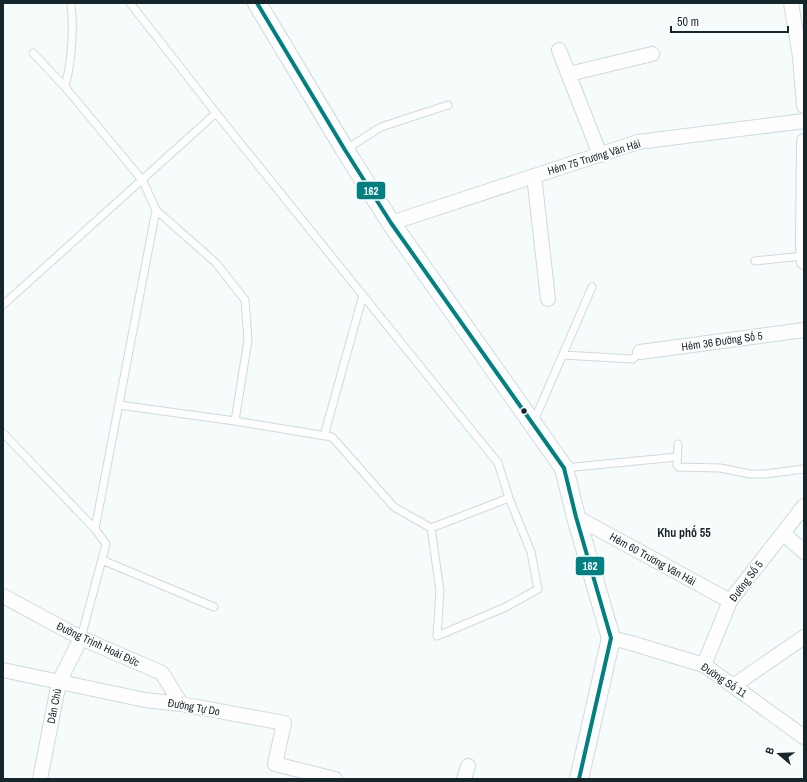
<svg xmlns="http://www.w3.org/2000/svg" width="807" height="782" font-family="'Archivo Narrow',sans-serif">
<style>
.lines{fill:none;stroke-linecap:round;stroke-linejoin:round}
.service-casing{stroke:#cfdadd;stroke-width:9}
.minor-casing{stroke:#cfdadd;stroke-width:16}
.tertiary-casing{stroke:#cfdadd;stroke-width:20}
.service{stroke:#fefeff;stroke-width:7}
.minor{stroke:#fefeff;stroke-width:14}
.tertiary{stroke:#fefeff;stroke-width:18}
.bus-1-casing{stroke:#fff;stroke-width:7}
.bus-1{stroke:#008080;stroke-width:4}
.bus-dot{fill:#15262b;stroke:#fff;stroke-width:1.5}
.labels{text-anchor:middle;stroke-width:3;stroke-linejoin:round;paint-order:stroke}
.street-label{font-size:11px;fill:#15262b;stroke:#fff}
.neighbourhood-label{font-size:12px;font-weight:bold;fill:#15262b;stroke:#fff}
.line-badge{stroke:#fff;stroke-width:1.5}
.badge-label{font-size:11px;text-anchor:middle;font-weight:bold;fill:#fff}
</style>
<rect width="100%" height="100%" fill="#f6fbfc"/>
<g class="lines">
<g class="service-casing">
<path id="service" d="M130,3L216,113L498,463L509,498L531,552L538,589L506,607L437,636L440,591L431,528
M33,53L65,87L143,181L156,210L95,529
M65,87C72,59 74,32 71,3
M345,150L381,127L448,105
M156,210L216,263L245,300L248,340L235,421L332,437L394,507L431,528L509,498
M755,261L803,256
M3,305L216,113
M563,355L633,359L640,352
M119,405L235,421
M534,421L592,287
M3,433L95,529L106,544L81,638
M324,436L363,295
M678,444L677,465L678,467L720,468L750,474H765L804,469
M564,468L677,457
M102,560L214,607"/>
</g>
<g class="minor-casing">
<path id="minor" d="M791,3L800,57L804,106
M559,50L600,155
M569,74L652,54
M804,141L803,245L804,262
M534,176L548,299
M391,223L638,142L804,121
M640,352L804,330
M576,517L730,601
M783,533L804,552
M3,596L81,638L162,673L181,704
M611,638L631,643L704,665L804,737
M704,665L730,601L804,506
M3,670L145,700L181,704L284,723L275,764L335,779
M733,686L804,637
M40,779L59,682L81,638
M464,779L468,766"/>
</g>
<g class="tertiary-casing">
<path id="tertiary" d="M257,3L345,150L391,223L564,468L576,517L611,638L579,779"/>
</g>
<use href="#service" class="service"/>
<use href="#minor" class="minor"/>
<use href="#tertiary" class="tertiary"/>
<g class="bus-1-casing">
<path id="bus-1" d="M257,3L345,150L391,223L564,468L576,517L611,638L579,779"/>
</g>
<use href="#bus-1" class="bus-1"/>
</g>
<circle class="bus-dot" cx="524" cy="411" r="3.5"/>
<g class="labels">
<g class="street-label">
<text transform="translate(594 157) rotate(-17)" y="4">Hẻm 75 Trương Văn Hải</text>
<text transform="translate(722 341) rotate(-8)" y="4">Hẻm 36 Đường Số 5</text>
<text transform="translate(653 559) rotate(29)" y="4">Hẻm 60 Trương Văn Hải</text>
<text transform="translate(746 581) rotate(-53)" y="4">Đường Số 5</text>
<text transform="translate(98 644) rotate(25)" y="4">Đường Trịnh Hoài Đức</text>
<text transform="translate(724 680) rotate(34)" y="4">Đường Số 11</text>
<text transform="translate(54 706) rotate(-79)" y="4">Dân Chủ</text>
<text transform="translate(194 707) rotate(10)" y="4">Đường Tự Do</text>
</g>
<g class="neighbourhood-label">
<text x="684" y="537">Khu phố 55</text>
</g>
</g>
<g class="line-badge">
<rect x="356" y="181" width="30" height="19" rx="4" fill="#008080"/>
<rect x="575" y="556" width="30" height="20" rx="4" fill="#008080"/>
</g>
<g class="badge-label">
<text x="371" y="195">162</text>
<text x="590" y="570">162</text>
</g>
<rect width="807" height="782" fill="none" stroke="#15262b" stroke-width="8"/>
<g transform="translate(779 754) rotate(289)" stroke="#ffffff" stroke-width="3" paint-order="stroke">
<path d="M0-3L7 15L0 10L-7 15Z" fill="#15262b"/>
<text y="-6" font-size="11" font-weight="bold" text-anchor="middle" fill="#15262b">B</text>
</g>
<path d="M671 26v6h117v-6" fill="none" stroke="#15262b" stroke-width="2"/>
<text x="677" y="26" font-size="12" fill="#15262b" stroke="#ffffff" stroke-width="3" paint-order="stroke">50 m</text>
</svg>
